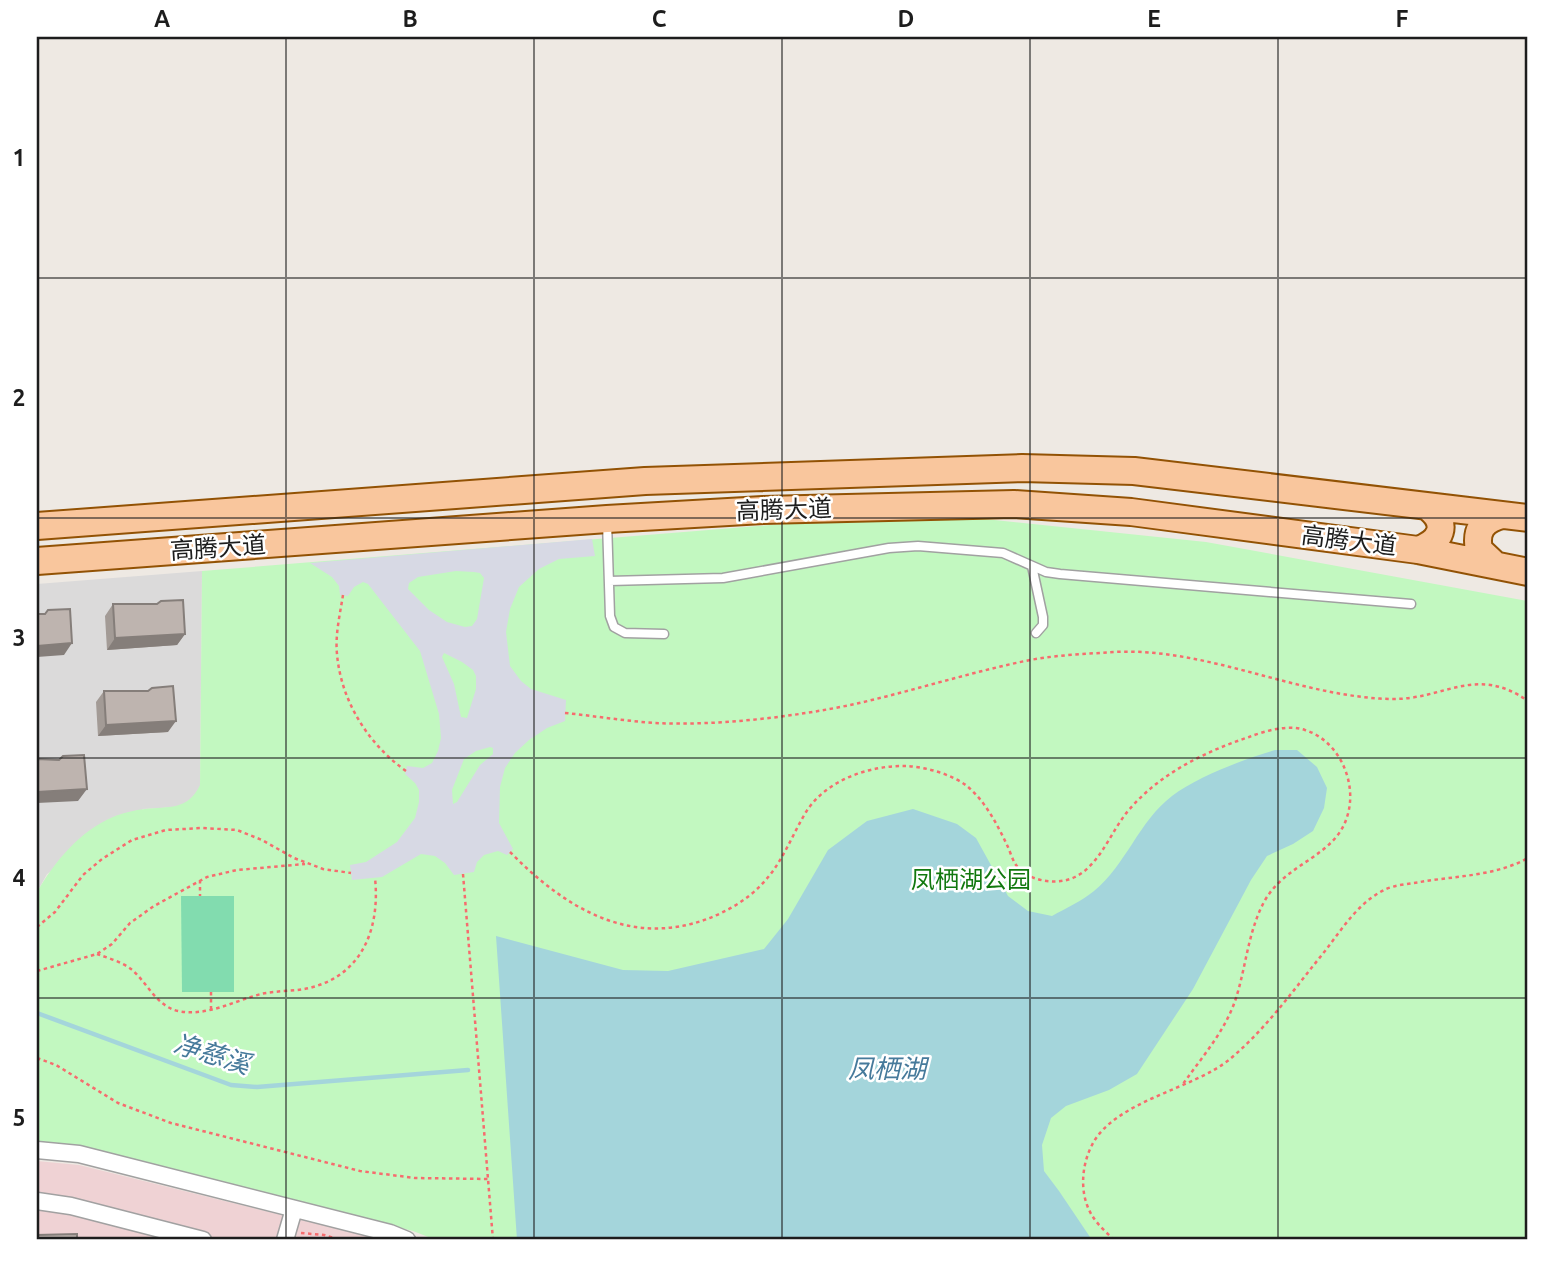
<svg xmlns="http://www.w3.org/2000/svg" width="1565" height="1277" font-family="Ubuntu,'Noto Sans SC',sans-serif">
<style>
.residential{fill:#dbdada}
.commercial{fill:#efd2d4}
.park{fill:#c2f8c0}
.pitch{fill:#82dcaf}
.plaza{fill:#d7d9e4;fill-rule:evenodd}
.water{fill:#a4d5db}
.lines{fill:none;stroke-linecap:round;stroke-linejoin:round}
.stream{stroke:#a4d5db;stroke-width:4.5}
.service-casing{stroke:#a1a1a1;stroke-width:11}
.minor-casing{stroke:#a1a1a1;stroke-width:19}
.primary-casing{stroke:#925204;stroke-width:30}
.path{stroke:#f66c6e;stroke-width:2.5;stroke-dasharray:3.5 3.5;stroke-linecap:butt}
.service{stroke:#fff;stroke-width:8}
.minor{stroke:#fff;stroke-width:16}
.primary{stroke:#f9c69d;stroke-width:26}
.wall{fill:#a39b96}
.shaded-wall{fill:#857e7a}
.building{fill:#beb4af;stroke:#857e7a;stroke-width:2}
.grid{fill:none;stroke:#1d1d1d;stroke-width:2;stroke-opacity:0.55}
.labels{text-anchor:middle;stroke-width:5;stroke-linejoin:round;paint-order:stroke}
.street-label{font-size:24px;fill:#1d1d1d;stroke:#fff}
.park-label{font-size:24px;fill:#11780e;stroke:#fff}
.water-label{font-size:26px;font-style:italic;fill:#467a9b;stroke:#fff}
.neatline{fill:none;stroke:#1d1d1d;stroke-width:2.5}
.grid-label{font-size:23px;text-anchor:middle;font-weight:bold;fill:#1d1d1d}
</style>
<rect width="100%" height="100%" fill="#eee9e3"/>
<path class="residential" d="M202,571L200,786L196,795L186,803L177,807L143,809L47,874L37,892V584Z"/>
<path class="commercial" d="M37,1161L79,1165L382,1240H37Z"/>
<path class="park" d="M874,519H985L1206,542L1528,601V1240H436L413,1231L79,1146L37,1143V892C55,861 80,831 113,817C122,813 135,810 145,809C168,806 188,811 200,785L202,571L770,525Z"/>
<path class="pitch" d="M181,896H234V992H182Z"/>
<path class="plaza" d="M592,539L595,556L559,559L539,569L519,587L510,609L506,632L510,666L521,681L531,689L566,700L565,721L547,728L529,740L515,753L505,768L500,787L499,823L513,849L507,855L498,851L484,855L477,862L474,872L454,875L445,863L435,856L421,854L382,877L352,880L350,865L366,862L397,842L415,818L419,802V790L415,783L405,774L407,766L423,768L432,763L438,751L441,738L439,714L420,651L368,584L363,582L354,587L348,596L340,595L339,586L332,577L310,563ZM456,571L474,572L480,573L484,578L477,619L472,626L465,627L447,622L429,610L408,589L409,583L418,577ZM444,653L462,662L473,670L476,676V689L467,718L461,717L454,684L442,657ZM490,747L493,748V754L480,765L457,802L453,804L452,790L464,759L476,751Z"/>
<path class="water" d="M1275,750H1297L1317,767L1327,788L1324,808L1313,831L1293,844L1267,856L1251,880L1193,989L1137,1074L1109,1090L1066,1106L1051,1118L1042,1145L1044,1171L1059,1191L1092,1240H517L496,936L623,970L668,971L764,949L788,919L828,850L867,821L913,809L957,824L976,838L1008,896L1028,911L1052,916C1066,908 1082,901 1094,891C1126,865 1139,821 1172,796C1197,777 1244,759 1275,750Z"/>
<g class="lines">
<path class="stream" d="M37,1013L231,1085L257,1087L468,1070"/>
<g class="service-casing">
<path id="service" d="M607,522L610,616L614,627L625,633L664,634
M1032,566L1043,617V625L1036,633
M609,581L723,578L889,548L918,546L1003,553L1046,572L1060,574L1411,604"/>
</g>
<g class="minor-casing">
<path id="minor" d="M37,1150L79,1154L390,1233L407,1240
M37,1201L71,1206L203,1240
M285,1240L294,1209"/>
</g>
<g class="primary-casing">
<path id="primary" d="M37,526L645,481L1022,468L1134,471L1528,518
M1418,550C1441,542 1450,524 1428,507
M37,561L607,519L763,510L1014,504L1131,512L1418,550L1528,572
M1495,565L1479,550C1475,530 1483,520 1502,515"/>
</g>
<path class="path" d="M343,595C340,614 335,635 337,654C341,701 368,744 406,771
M565,713C595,716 625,721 655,723C717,726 794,717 855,704C912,691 968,673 1025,661C1054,655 1085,654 1114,652C1208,647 1298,697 1391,699C1445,700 1475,664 1528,701
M510,852C563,906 628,948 707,919C726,912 747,900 761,885C782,864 791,837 806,812C826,780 870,765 906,766C926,767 951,774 967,786C985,801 997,824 1007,845C1010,851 1012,859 1016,865C1027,881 1057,886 1075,877C1100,865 1111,831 1128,811C1159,774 1204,752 1249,737C1265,731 1288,724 1305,730C1340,741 1358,784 1347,817C1335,857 1285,863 1264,902C1248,932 1246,967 1236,998C1226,1030 1202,1057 1183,1084
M463,874L493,1240
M200,880V896
M37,927L55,912L83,875L102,859L132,840L166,830L202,828L237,830L262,840L294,858L323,869L351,873
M97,954C108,958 122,962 131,969C147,982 156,1006 178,1011C206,1017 234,1001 261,994C278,990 296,992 313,987C364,973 380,926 375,878
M37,971L97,954L112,944L130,923L154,906L207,877L237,870L305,864
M211,992V1009
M37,1058L56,1065L118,1103L171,1123L360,1171L415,1178L488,1179
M301,1233L324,1235L340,1240
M1114,1240C1107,1233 1098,1225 1093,1217C1079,1196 1081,1166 1092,1145C1114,1101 1194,1089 1230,1059C1267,1028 1295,988 1325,951C1342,929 1358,903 1384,890C1394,885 1408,884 1420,882C1455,876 1496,876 1528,858"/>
<use href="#service" class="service"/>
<use href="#minor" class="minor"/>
<use href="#primary" class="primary"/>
</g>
<path class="wall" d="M113,604L185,634L177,645L107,650L105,616Z
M104,691L168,732L98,736L96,702Z"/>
<path class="shaded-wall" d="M185,634L177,645L107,650L115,638Z
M72,643L64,655L37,657V646Z
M176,721L168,732L98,736L106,725Z
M87,789L78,801L37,803V792Z"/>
<path class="building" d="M183,600L185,634L115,638L113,604H157L161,601Z
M70,609L72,643L37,646V614H45L48,610Z
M173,686L176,721L106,725L104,691H148L152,688Z
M84,755L87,789L37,792V759L59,760L63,756Z
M77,1234V1240H37V1235Z"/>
<path class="grid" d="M286,37V1240M534,37V1240M782,37V1240M1030,37V1240M1278,37V1240M37,278H1528M37,518H1528M37,758H1528M37,998H1528"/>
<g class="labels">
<g class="street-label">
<text transform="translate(784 510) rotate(-2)" y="8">高腾大道</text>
<text transform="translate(1349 541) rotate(7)" y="8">高腾大道</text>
<text transform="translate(218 548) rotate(-4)" y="8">高腾大道</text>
</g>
<g class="park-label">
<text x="971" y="888">凤栖湖公园</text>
</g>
<g class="water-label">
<text transform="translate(212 1054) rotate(17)" y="9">净慈溪</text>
<text x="887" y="1078">凤栖湖</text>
</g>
</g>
<rect width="1565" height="1277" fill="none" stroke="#ffffff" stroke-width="77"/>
<rect x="38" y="38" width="1488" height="1200" class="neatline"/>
<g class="grid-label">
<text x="162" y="27">A</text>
<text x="410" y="27">B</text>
<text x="659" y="27">C</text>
<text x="906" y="27">D</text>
<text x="1154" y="27">E</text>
<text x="1402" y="27">F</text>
<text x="19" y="166">1</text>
<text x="19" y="406">2</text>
<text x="19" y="646">3</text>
<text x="19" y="886">4</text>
<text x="19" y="1126">5</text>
</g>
</svg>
